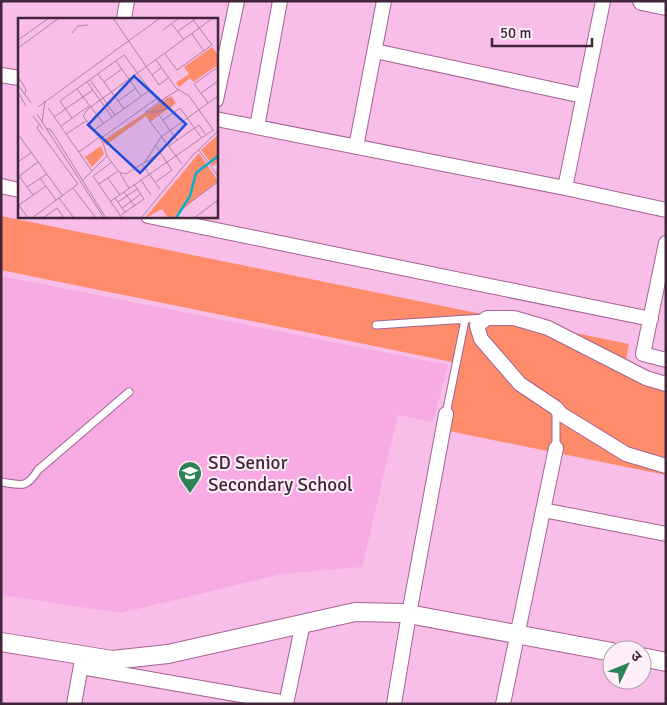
<svg xmlns="http://www.w3.org/2000/svg" width="667" height="705" font-family="Signika,'Noto Sans Devanagari',sans-serif">
<style>
.built{fill:#f8abe3}
.green{fill:#fe8b6a}
.lines{fill:none;stroke-linecap:round;stroke-linejoin:round}
.service-casing{stroke:#a26292;stroke-width:9}
.minor-casing{stroke:#a26292;stroke-width:16}
.tertiary-casing{stroke:#a26292;stroke-width:20}
.service{stroke:#fff;stroke-width:7}
.minor{stroke:#fff;stroke-width:14}
.tertiary{stroke:#fff;stroke-width:18}
.labels{text-anchor:middle;stroke-width:4;stroke-linejoin:round;paint-order:stroke}
.poi-label{font-size:19px;fill:#41253a;stroke:#feeff9;text-anchor:start}
.inset-river{fill:none;stroke:#07afcf;stroke-width:2.5}
.inset-road{fill:none;stroke:#af81a2;stroke-width:1}
.view{fill:#1d4ed8;fill-opacity:0.15;stroke:#1d4ed8;stroke-width:2.5}
.inset-edge{fill:none;stroke:#41253a;stroke-width:2.5}
</style>
<rect width="100%" height="100%" fill="#f8bee7"/>
<path class="built" d="M1,276L448,365L433,422L398,415L362,567L282,574L121,613L1,595Z"/>
<path class="green" d="M1,216L629,344L624,371L666,379V475L444,430L457,363L1,270Z"/>
<g class="lines">
<g class="service-casing">
<path id="service" d="M376,325L484,318
M556,411V448
M446,414L465,320
M1,482C22,485 26,489 38,470L129,392"/>
</g>
<g class="minor-casing">
<path id="minor" d="M124,19L127,1
M375,51L583,96
M1,75L19,78
M216,100L237,1
M216,119L565,188L666,210
M257,127L280,1
M356,147L384,1
M1,186L19,190
M565,188L603,1
M148,216L651,319
M666,243L643,354L666,360
M666,384L646,378L548,328L514,318H487L477,326L481,339L520,384L556,408L561,414L626,454L666,466
M543,510L666,534
M81,667L286,703
M74,704L82,660
M286,704L303,623
M394,704L409,614L446,414
M503,704L556,448"/>
</g>
<g class="tertiary-casing">
<path id="tertiary" d="M642,1L666,6
M1,642L112,660L168,654L355,612L403,613L612,652
M642,657L666,662"/>
</g>
<use href="#service" class="service"/>
<use href="#minor" class="minor"/>
<use href="#tertiary" class="tertiary"/>
</g>
<defs>
<g id="school-pin" transform="scale(1.25)"><path d="M0 17L-7.5 6A9.5 9.5 0 1 1 7.5 6Z" fill="#2d8356" stroke="#feeff9"/><path d="M0-5L7-2L0 1L-7-2ZM-4 1L0 2.5L4 1V4Q0 6-4 4Z" fill="#fff"/></g>
</defs>
<g fill-rule="evenodd">
<use href="#school-pin" x="190" y="473"/>
</g>
<g class="labels">
<g class="poi-label">
<text x="208" y="469">SD Senior<tspan x="208" dy="22">Secondary School</tspan></text>
</g>
</g>
<g transform="translate(18 18)">
<rect width="200" height="200" fill="#f8bee7"/>
<path d="M194,29L200,37V47L175,64L172,60L161,69L158,65L171,56L166,49ZM153,78L158,85L132,104L128,98L88,127L84,123ZM200,117V144L195,148L183,132ZM83,128L86,136L74,149L67,139ZM181,135L200,163L154,200H150L144,191L127,200Z" fill="#fe8b6a"/>
<path class="inset-river" d="M158,200L172,178L178,155L200,138"/>
<path class="inset-road" d="M95,0L134,57M195,0L70,91L65,98L85,125L89,138L101,154L108,156L127,144L143,119L200,78M154,6L166,22M145,12L161,0M160,13L176,2M54,15L60,8L70,7M174,16L186,33M0,22L31,0M0,30L41,0M147,36L159,52L194,27L174,0M138,42L158,70L171,78L196,113M98,43L123,78M143,50L134,57L141,67L150,60M80,56L106,91M0,59L8,71L7,76M72,62L97,97M69,64L94,99M86,64L104,51M0,67L13,85M59,71L85,105M0,74L8,88M183,75L200,63M148,82L154,81V88L139,94H127L149,79M100,83L117,71M190,85L176,66L200,49M20,89L142,0M30,90L74,153M19,96L86,200M141,97L159,122M15,98L25,111M36,99L75,72M54,100L42,83L106,37L141,84L160,72M131,102L164,146M145,102L162,90L183,119M24,104L27,83M21,107L19,110L60,166M43,108L71,88M28,110L33,112L88,200M75,113L132,72M0,116L44,177M48,116L68,103M82,121L138,81M137,127L154,152L138,164M151,128L181,107L187,116M180,131L200,158M61,134L80,120M0,144L14,134M94,144L75,158L104,200M127,145L142,134M124,146L142,171M102,155L111,170M1,158L15,177M0,159L20,144M22,160L38,182M90,160L102,177M123,162L133,177M64,163L89,138M81,166L100,153M9,169L29,156M55,170L78,200M106,174L117,188M41,180L56,200M97,180L107,194M93,183L195,112M100,184L119,171M171,185L200,164M0,186L10,200M1,187L28,168M104,190L123,176M103,197L126,181L116,166M14,200L60,166M25,200L39,190L46,200M123,200L174,138L200,113M176,200L200,182"/>
<path class="view" d="M116,58L168,106L122,155L70,107Z"/>
<rect width="200" height="200" class="inset-edge"/>
</g>
<rect width="667" height="705" fill="none" stroke="#41253a" stroke-width="5"/>
<g transform="translate(627 665) rotate(47)"><circle r="24" fill="#feeff9" stroke="#b29ead"/>
<path d="M0-4L9 19L0 12L-9 19Z" fill="#2d8356"/>
<text y="-8" font-size="14" font-weight="bold" text-anchor="middle" fill="#41253a">उ</text>
</g>
<path d="M492 38v8h100v-8" fill="none" stroke="#41253a" stroke-width="2.5"/>
<text x="500" y="38" font-size="15" fill="#41253a" stroke="#feeff9" stroke-width="4" paint-order="stroke">50 m</text>
</svg>
